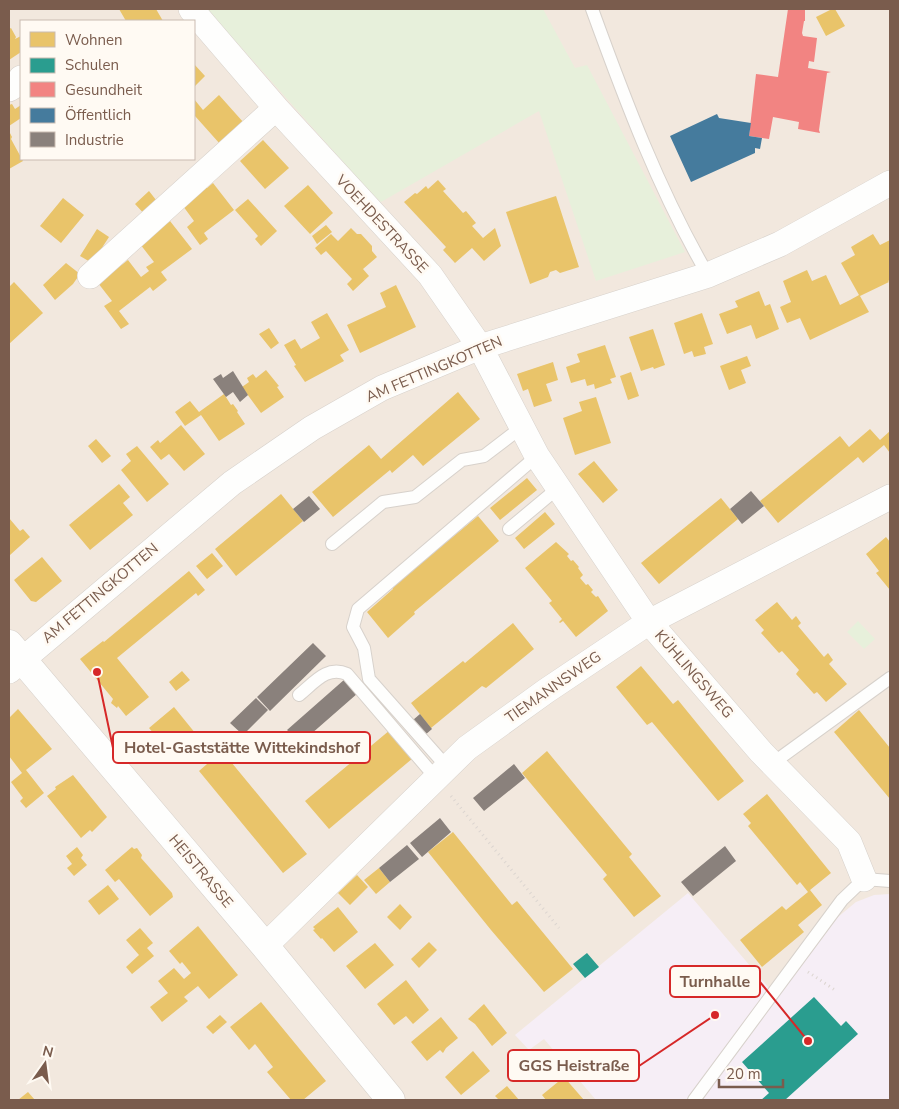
<svg xmlns="http://www.w3.org/2000/svg" width="899" height="1109" font-family="'Nunito Sans',sans-serif">
<style>
.residential{fill:#f2e8de;fill-rule:evenodd}
.education{fill:#f6eef6}
.green{fill:#e7f0db}
.homes{fill:#e9c46a}
.schools{fill:#2a9d8f}
.health{fill:#f28482}
.public{fill:#457b9d}
.industry{fill:#8a817c}
.lines{fill:none;stroke-linecap:round;stroke-linejoin:round}
.service-casing{stroke:#d7d1cb;stroke-width:14}
.minor-casing{stroke:#d7d1cb;stroke-width:26}
.tertiary-casing{stroke:#d7d1cb;stroke-width:29}
.path{stroke:#dcd5d0;stroke-width:3;stroke-dasharray:1 4;stroke-linecap:butt}
.service{stroke:#fefefd;stroke-width:12}
.minor{stroke:#fefefd;stroke-width:25}
.tertiary{stroke:#fefefd;stroke-width:28}
.labels{text-anchor:middle;stroke-width:5;stroke-linejoin:round;paint-order:stroke}
.street-label{font-size:15px;fill:#7a5c4d;stroke:#fffaf3}
.leader{fill:none;stroke:#d62828;stroke-width:2}
.callout-dot{fill:#d62828;stroke:#fffaf3;stroke-width:2}
.callout{fill:#fffaf3;stroke:#d62828;stroke-width:2}
.callout-label{font-size:16px;text-anchor:middle;font-weight:bold;fill:#7a5c4d}
</style>
<rect width="100%" height="100%" fill="#f9f5f0"/>
<path class="residential" d="M9,9H890V1100H9ZM21,21H194V159H21Z"/>
<path class="education" d="M688,893L769,988L808,957L838,917L856,902L874,895L890,894V1100H596L544,1039L529,1050L515,1035Z"/>
<path class="green" d="M207,9H543L575,68L587,65L685,252L596,281L539,111L381,202L369,191Z
M858,621L875,639L864,649L847,632Z"/>
<path class="homes" d="M119,9H156L163,21H126Z
M832,9H835L845,26L826,36L816,17Z
M11,28L16,37L15,39L21,36V52L9,60V29Z
M194,64L205,76L194,87Z
M219,95L244,123L220,144L195,116L194,118V99L203,110Z
M12,104L15,109L21,105V118L9,126V105Z
M9,131L12,137L11,139L23,161L9,169Z
M263,140L289,168L265,189L240,161Z
M438,180L446,189L443,191L463,213L466,211L476,223L472,226L483,238L495,228L501,246L484,261L472,248L455,263L443,250L446,247L404,202L415,193L417,194L426,186L428,189Z
M213,183L234,210L204,233L208,239L200,245L187,227L194,221L183,206L203,187L207,188Z
M308,185L333,213L310,234L284,206Z
M149,191L160,205L147,217L135,204Z
M556,196L579,267L560,273L556,270L550,272L548,277L530,284L506,212Z
M63,198L84,215L61,243L40,226Z
M248,199L277,231L261,246L255,239L258,236L235,210Z
M170,221L192,249L161,272L167,280L153,291L150,287L119,311L129,324L121,329L104,306L112,301L98,283L128,260L141,277L149,271L146,267L154,262L140,244Z
M326,225L332,232L317,244L312,236Z
M351,228L357,234H361L372,246V251L377,257L363,269L369,276L353,291L347,284L352,279L326,251L321,255L315,248L331,234L338,241Z
M97,229L109,237L92,263L80,256Z
M873,234L880,245L890,240V280L888,281L889,282L860,296L869,312L810,340L800,318L787,323L780,307L791,302L783,281L807,270L812,281L826,275L840,305L850,300L859,295L841,263L855,255L851,247Z
M66,263L80,274L73,284L55,300L43,285Z
M14,282L43,313L9,344V287Z
M396,285L416,327L360,353L347,325L386,307L380,293Z
M759,291L765,306L770,304L779,329L756,339L751,325L727,334L719,314L738,307L735,301Z
M327,313L349,350L340,355L344,361L305,382L294,366L296,365L284,345L295,339L301,349L320,338L311,322Z
M702,313L713,344L704,347L706,354L694,357L692,351L684,354L674,323Z
M269,328L279,343L271,349L259,334Z
M653,329L665,365L654,369L653,367L641,371L629,337Z
M605,345L616,377L610,379L612,383L595,389L594,384L587,386L585,379L571,383L566,367L580,362L577,354Z
M747,356L751,366L741,370L746,383L729,390L720,366Z
M553,362L558,380L546,384L552,401L534,407L528,389L523,391L517,374Z
M266,370L279,386L277,387L284,397L261,413L242,387L249,382L247,378L253,374L256,378Z
M631,372L639,396L628,400L620,376Z
M458,392L480,419L423,466L413,455L392,473L390,470L333,517L312,492L369,445L381,459Z
M224,394L231,405L233,404L238,411L237,412L245,424L219,441L201,415L185,426L175,412L190,401L199,412Z
M596,397L611,443L575,455L563,418L582,411L579,402Z
M181,425L205,454L184,471L169,454L161,460L150,447L158,440L160,443Z
M870,429L880,440L890,431V453L884,445L863,463L858,457L778,523L760,501L840,436L849,447Z
M96,439L111,456L102,463L88,446Z
M137,446L169,484L147,502L121,470L131,461L126,454Z
M594,461L618,490L603,503L578,474Z
M527,478L537,490L500,520L490,508Z
M119,484L130,497L123,503L133,515L90,550L69,525Z
M281,494L303,521L236,576L215,549Z
M721,498L738,519L659,584L641,563Z
M545,512L555,524L524,549L515,538Z
M478,516L499,541L414,612L415,614L388,638L367,612L393,589L392,587Z
M9,518L20,531L23,529L30,537L10,555L9,553Z
M886,537L890,542V590L876,573L879,571L866,554Z
M556,542L569,554L567,556L571,561L573,560L579,567L578,568L583,575L580,578L586,585L588,584L593,590L591,592L596,597L598,596L608,611L576,637L563,621L560,623L559,622L562,619L549,603L552,601L525,568Z
M212,553L223,566L207,579L196,566Z
M42,557L62,581L36,602L31,601L14,580Z
M189,571L205,590L198,596L196,593L117,658L149,697L126,716L118,706L117,708L111,703L113,699L80,659L103,641L104,642Z
M777,602L792,620L796,616L801,623L798,626L824,657L828,653L833,660L829,664L847,684L826,702L817,692L814,694L796,674L799,670L782,651L779,653L761,633L764,630L755,620Z
M513,623L534,649L486,688L482,686L431,728L411,703L463,661L465,663Z
M641,666L673,704L678,700L744,781L718,801L652,722L647,725L616,687Z
M182,671L190,680L176,691L169,682Z
M174,707L200,739L174,759L173,757L170,759L162,749L165,747L149,728Z
M18,709L52,749L26,770L44,793L26,808L20,801L23,798L11,782L22,773L9,756V718Z
M859,710L890,748V799L834,732Z
M390,730L413,758L329,829L305,801Z
M222,751L307,854L283,873L199,771Z
M547,751L632,854L629,857L661,896L634,917L603,879L607,875L522,773Z
M73,775L107,817L92,832L90,830L81,838L47,796L56,789L55,787Z
M767,794L831,873L810,890L822,905L798,925L804,932L762,967L740,940L782,906L786,910L808,892L800,882L797,885L748,826L751,823L743,814Z
M453,832L512,905L517,901L573,969L544,992L491,930L428,852Z
M77,847L83,855L81,858L87,865L74,876L67,868L72,864L66,856Z
M132,847L134,849L137,848L142,855L141,858L172,893L173,897L150,916L119,879L115,882L105,870Z
M379,868L390,882L376,894L364,880Z
M357,875L368,887L350,905L338,893Z
M108,885L119,899L99,915L88,901Z
M400,904L412,917L400,930L387,917Z
M338,907L358,932L334,952L322,938L321,939L313,930L315,929L313,927Z
M198,926L238,975L209,999L198,986L184,997L188,1001L162,1022L150,1007L168,993L158,981L174,968L184,979L191,973L182,962L180,964L169,951Z
M140,928L153,943L147,948L154,956L132,974L126,967L139,955L126,940Z
M429,942L437,950L419,968L411,959Z
M375,943L394,965L365,989L346,966Z
M406,980L429,1010L413,1024L406,1016L394,1025L377,1004Z
M261,1002L326,1081L303,1100H291L267,1072L273,1067L255,1044L249,1050L230,1027Z
M484,1004L507,1033L492,1046L475,1024L468,1019Z
M220,1015L227,1022L213,1034L206,1027Z
M441,1017L458,1038L446,1048L443,1053L440,1050L427,1061L411,1042Z
M473,1051L490,1071L461,1095L445,1077Z
M564,1077L584,1100H546L542,1095Z
M507,1086L514,1094L519,1100H499L495,1096Z
M28,1092L35,1100H18Z"/>
<path class="schools" d="M587,953L599,967L585,978L573,964Z
M814,997L841,1026L846,1021L858,1034L785,1100H761L769,1093L742,1062Z"/>
<path class="health" d="M788,9H805V21H804L802,33L803,36L817,38L814,62L809,61L808,68L831,72L827,73L819,130L820,133L798,129L799,122L773,117L769,139L749,136L756,74L778,77Z"/>
<path class="public" d="M717,114L719,118L751,123L749,136L762,138L760,149L755,148V153L691,182L670,136Z"/>
<path class="industry" d="M233,371L248,395L240,402L233,392L226,397L213,379L221,374L223,378Z
M751,491L764,506L742,524L730,509Z
M309,496L320,509L304,522L293,509Z
M313,643L326,656L270,711L257,697Z
M345,679L358,693L279,762L267,749L288,731L287,730Z
M256,698L268,710L243,735L230,723Z
M420,714L432,729L425,735L413,720Z
M514,764L525,778L484,811L473,798Z
M440,818L451,832L422,857L410,843Z
M407,845L419,859L390,882L379,868Z
M725,846L736,861L693,896L681,882Z"/>
<g class="lines">
<g class="service-casing">
<path id="service" d="M592,9C625,100 659,191 708,275
M509,529L558,488
M332,544L383,502L415,497L462,460L484,456L522,427
M299,695C314,683 327,665 347,674L436,778
M773,763L890,678
M447,767L369,679L364,648L353,627L358,609L537,456
M694,1100L842,900L864,879L890,881"/>
</g>
<g class="minor-casing">
<path id="minor" d="M191,9L276,108L430,275L480,347L537,456L649,622L761,752L849,842L864,879
M9,89L19,83L21,78
M90,276L276,108
M9,671L232,483L312,428L382,388L480,347L708,275L780,244L890,183
M265,946L467,748L546,691L649,622L890,497"/>
</g>
<g class="tertiary-casing">
<path id="tertiary" d="M9,644L265,946L391,1100"/>
</g>
<path class="path" d="M451,796L559,928
M808,972L835,990"/>
<use href="#service" class="service"/>
<use href="#minor" class="minor"/>
<use href="#tertiary" class="tertiary"/>
</g>
<g class="labels">
<g class="street-label">
<text transform="translate(382 224) rotate(47)" y="5">VOEHDESTRASSE</text>
<text transform="translate(434 369) rotate(-23)" y="5">AM FETTINGKOTTEN</text>
<text transform="translate(100 593) rotate(-40)" y="5">AM FETTINGKOTTEN</text>
<text transform="translate(694 674) rotate(49)" y="5">KÜHLINGSWEG</text>
<text transform="translate(553 687) rotate(-35)" y="5">TIEMANNSWEG</text>
<text transform="translate(201 871) rotate(50)" y="5">HEISTRASSE</text>
</g>
</g>
<path class="leader" d="M97 672L113 748M808 1041L760 982M715 1015L639 1066"/>
<g class="callout-dot">
<circle cx="97" cy="672" r="5"/>
<circle cx="808" cy="1041" r="5"/>
<circle cx="715" cy="1015" r="5"/>
</g>
<g class="callout">
<rect x="113" y="732" width="257" height="31" rx="5"/>
<rect x="670" y="966" width="90" height="31" rx="5"/>
<rect x="508" y="1050" width="131" height="31" rx="5"/>
</g>
<g class="callout-label">
<text x="242" y="753">Hotel-Gaststätte Wittekindshof</text>
<text x="715" y="987">Turnhalle</text>
<text x="574" y="1071">GGS Heistraße</text>
</g>
<rect width="899" height="1109" fill="none" stroke="#7a5c4d" stroke-width="20"/>
<rect x="20" y="20" width="175" height="140" fill="#fffaf3" stroke="#cabbb1"/>
<rect x="30" y="32" width="25" height="15" fill="#e9c46a" stroke="#cabbb1"/>
<text x="65" y="45" font-size="15" fill="#7a5c4d">Wohnen</text>
<rect x="30" y="58" width="25" height="15" fill="#2a9d8f" stroke="#cabbb1"/>
<text x="65" y="70" font-size="15" fill="#7a5c4d">Schulen</text>
<rect x="30" y="82" width="25" height="15" fill="#f28482" stroke="#cabbb1"/>
<text x="65" y="95" font-size="15" fill="#7a5c4d">Gesundheit</text>
<rect x="30" y="108" width="25" height="15" fill="#457b9d" stroke="#cabbb1"/>
<text x="65" y="120" font-size="15" fill="#7a5c4d">Öffentlich</text>
<rect x="30" y="132" width="25" height="15" fill="#8a817c" stroke="#cabbb1"/>
<text x="65" y="145" font-size="15" fill="#7a5c4d">Industrie</text>
<g transform="translate(45 1064) rotate(14)" stroke="#fffaf3" stroke-width="4" paint-order="stroke">
<path d="M0-4L9 19L0 12L-9 19Z" fill="#7a5c4d"/>
<text y="-8" font-size="14" font-weight="bold" text-anchor="middle" fill="#7a5c4d">N</text>
</g>
<path d="M719 1079v8h64v-8" fill="none" stroke="#7a5c4d" stroke-width="2.5"/>
<text x="726" y="1079" font-size="15" fill="#7a5c4d" stroke="#fffaf3" stroke-width="4" paint-order="stroke">20 m</text>
</svg>
